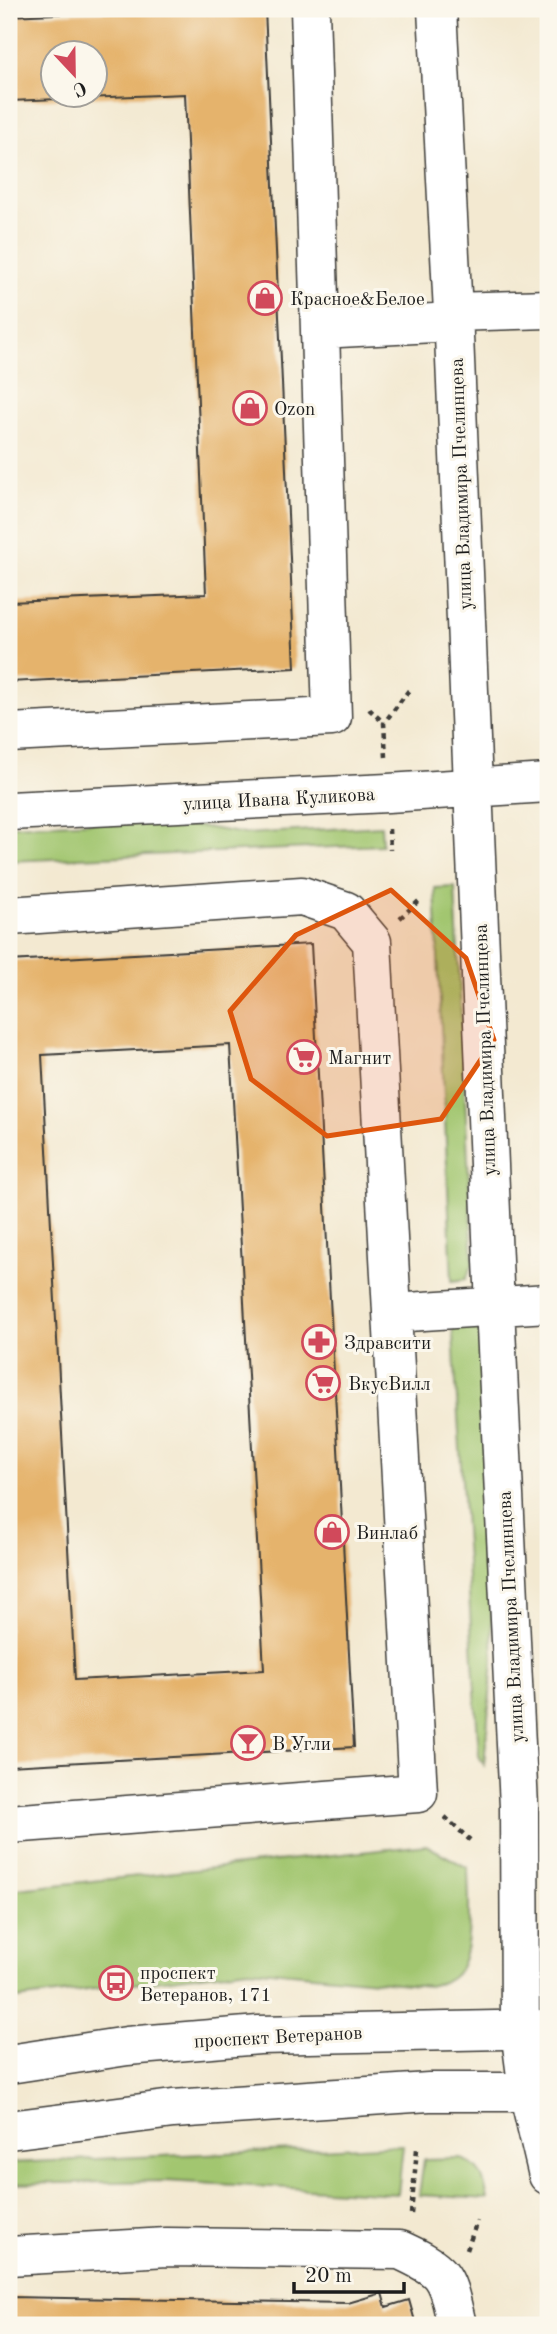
<svg xmlns="http://www.w3.org/2000/svg" width="557" height="2334" font-family="'Old Standard TT',serif">
<style>
.green{fill:#a2c670;stroke:#5f7146;stroke-width:2}
.building{fill:#e5b36c;fill-rule:evenodd}
.lines{fill:none;stroke-linecap:round;stroke-linejoin:round}
.minor-casing{stroke:#3c3b37;stroke-width:41}
.major-casing{stroke:#3c3b37;stroke-width:41}
.path{stroke:#3c3b37;stroke-width:4.5;stroke-dasharray:5 5;stroke-linecap:butt}
.minor{stroke:#fff;stroke-width:38}
.major{stroke:#fff;stroke-width:38}
.marked{fill:#de560d;fill-opacity:0.2;stroke:#de560d;stroke-width:5;stroke-linejoin:round}
.labels{text-anchor:middle;stroke-width:6;stroke-linejoin:round;paint-order:stroke}
.poi-label{font-size:19px;fill:#1c1c1c;stroke:#fbf7ec;text-anchor:start}
.street-label{font-size:19px;fill:#1c1c1c;stroke:#fbf7ec}
</style>
<rect width="100%" height="100%" fill="#fbf7ec"/>
<filter id="ink" filterUnits="userSpaceOnUse"><feTurbulence type="fractalNoise" baseFrequency=".0143" numOctaves="2"/><feDisplacementMap in="SourceGraphic" scale="14" xChannelSelector="R" yChannelSelector="G"/><feConvolveMatrix kernelMatrix="1 2 1 2 8 2 1 2 1" color-interpolation-filters="sRGB"/></filter>
<filter id="wash" filterUnits="userSpaceOnUse"><feTurbulence type="fractalNoise" baseFrequency=".00686" numOctaves="4" result="noise"/><feDisplacementMap in="SourceGraphic" scale="28" xChannelSelector="R" yChannelSelector="G"/><feGaussianBlur stdDeviation="1.57" result="paint"/><feColorMatrix in="noise" values="0 0 0 0 0 0 0 0 0 0 0 0 0 0 0 0 0 1.4 0 .05"/><feComposite in="paint" operator="in"/></filter>
<g filter="url(#wash)">
<rect width="100%" height="100%" fill="#f3e9d1"/>
<path class="green" d="M158,819L245,834L381,826L382,845L9,861V826Z
M455,887L473,1264L466,1279L452,1281L435,888Z
M452,1319L465,1320L480,1333L493,1659L484,1765L479,1756Z
M426,1845L468,1868C468,1894 476,1963 450,1979C444,1982 436,1984 429,1986L249,1969L9,2000V1890Z
M403,2145L398,2194L164,2181L9,2184V2163Z
M460,2158C482,2168 483,2177 488,2199L419,2195L424,2159Z"/>
<g id="blocks">
<path class="building" d="M170,9H265L295,668L9,682V602L206,594L185,94L9,101V16ZM52,52H94V94H52Z
M311,944L354,1747L9,1766V961ZM230,1045L264,1670L75,1680L42,1055Z
M382,2293L386,2307L409,2300L416,2325H9V2297L348,2303Z"/>
</g>
</g>
<g filter="url(#ink)">
<use href="#blocks" fill-opacity="0" stroke="#3c3b37" stroke-width="2"/>
<g class="lines">
<g class="minor-casing">
<path id="minor" d="M437,9L453,312L495,1307L519,1807L520,2030L528,2091L548,2175
M453,312L548,309
M320,329L453,322
M9,733L332,717L310,9
M9,811L388,793L548,783
M9,916L302,896L346,911L372,942L418,1793L9,1824
M392,1313L548,1303
M9,2256L167,2247L400,2250C448,2272 445,2275 457,2325"/>
</g>
<g class="major-casing">
<path id="major" d="M9,2064L127,2046L259,2035L548,2029
M9,2130L173,2109L429,2092H548"/>
</g>
<path class="path" d="M369,709L384,723
M386,757L384,723L409,690
M389,829L390,850
M400,918L420,900
M445,1817L470,1840
M411,2214L417,2149
M467,2250L477,2221"/>
<use href="#minor" class="minor"/>
<use href="#major" class="major"/>
</g>
</g>
<path class="marked" d="M391,890L466,958L494,1040L441,1119L327,1136L251,1079L230,1011L296,935Z"/>
<defs>
<g id="shop-ring" transform="scale(1.75)"><circle r="9.5" fill="#fbf7ec" stroke="#d1495b" stroke-width="1.5"/><path d="M-5-2.5h2.3a2.7 3.5 0 0 1 5.4 0H5L5.5 6h-11ZM-1.5-2.5h3a1.5 2.3 0 0 0-3 0Z" fill="#d1495b"/></g>
<g id="supermarket-ring" transform="scale(1.75)"><circle r="9.5" fill="#fbf7ec" stroke="#d1495b" stroke-width="1.5"/><path d="M-6-5.5h2.5l.6 2H6L4.5 2H-2.5L-4.4-4H-6ZM-1.5 3.2a1.3 1.3 0 1 0 .1 0ZM3 3.2a1.3 1.3 0 1 0 .1 0Z" fill="#d1495b"/></g>
<g id="pharmacy-ring" transform="scale(1.75)"><circle r="9.5" fill="#fbf7ec" stroke="#d1495b" stroke-width="1.5"/><path d="M-2-6h4v4h4v4h-4v4h-4v-4h-4v-4h4Z" fill="#d1495b"/></g>
<g id="bar-ring" transform="scale(1.75)"><circle r="9.5" fill="#fbf7ec" stroke="#d1495b" stroke-width="1.5"/><path d="M-6-5H6L.8 .8V4.5H3.5V6h-7V4.5H-.8V.8Z" fill="#d1495b"/></g>
<g id="bus-ring" transform="scale(1.75)"><circle r="9.5" fill="#fbf7ec" stroke="#d1495b" stroke-width="1.5"/><path d="M-5-6H5V4H4V6H2V4H-2V6H-4V4H-5ZM-3.5-4V0h7V-4ZM-3.5 1.2v1.5H-2V1.2ZM2 1.2v1.5H3.5V1.2Z" fill="#d1495b"/></g>
</defs>
<g fill-rule="evenodd">
<use href="#shop-ring" x="265" y="298"/>
<use href="#shop-ring" x="250" y="408"/>
<use href="#supermarket-ring" x="304" y="1057"/>
<use href="#pharmacy-ring" x="319" y="1342"/>
<use href="#supermarket-ring" x="323" y="1383"/>
<use href="#shop-ring" x="332" y="1532"/>
<use href="#bar-ring" x="248" y="1743"/>
<use href="#bus-ring" x="116" y="1983"/>
</g>
<g class="labels">
<g class="poi-label">
<text x="290" y="305">Красное&amp;Белое</text>
<text x="274" y="415">Ozon</text>
<text x="328" y="1064">Магнит</text>
<text x="344" y="1349">Здравсити</text>
<text x="348" y="1390">ВкусВилл</text>
<text x="356" y="1539">Винлаб</text>
<text x="272" y="1750">В Угли</text>
<text x="140" y="1979">проспект<tspan x="140" dy="22">Ветеранов, 171</tspan></text>
</g>
<g class="street-label">
<text transform="translate(460 484) rotate(-92)" y="7">улица Владимира Пчелинцева</text>
<text transform="translate(279 798) rotate(-3)" y="7">улица Ивана Куликова</text>
<text transform="translate(484 1050) rotate(-92)" y="7">улица Владимира Пчелинцева</text>
<text transform="translate(510 1617) rotate(-93)" y="7">улица Владимира Пчелинцева</text>
<text transform="translate(278 2036) rotate(-3)" y="7">проспект Ветеранов</text>
</g>
</g>
<rect width="557" height="2334" fill="none" stroke="#fbf7ec" stroke-width="35"/>
<g transform="translate(74 74) rotate(158)"><circle r="33" fill="#fbf7ec" stroke="#a29f99" stroke-width="2"/>
<path d="M0-5L12 26L0 18L-12 26Z" fill="#d1495b"/>
<text y="-10" font-size="19" font-weight="bold" text-anchor="middle" fill="#1c1c1c">С</text>
</g>
<path d="M294 2282v10h110v-10" fill="none" stroke="#1c1c1c" stroke-width="3.5"/>
<text x="305" y="2282" font-size="21" fill="#1c1c1c" stroke="#fbf7ec" stroke-width="5" paint-order="stroke">20 m</text>
</svg>
